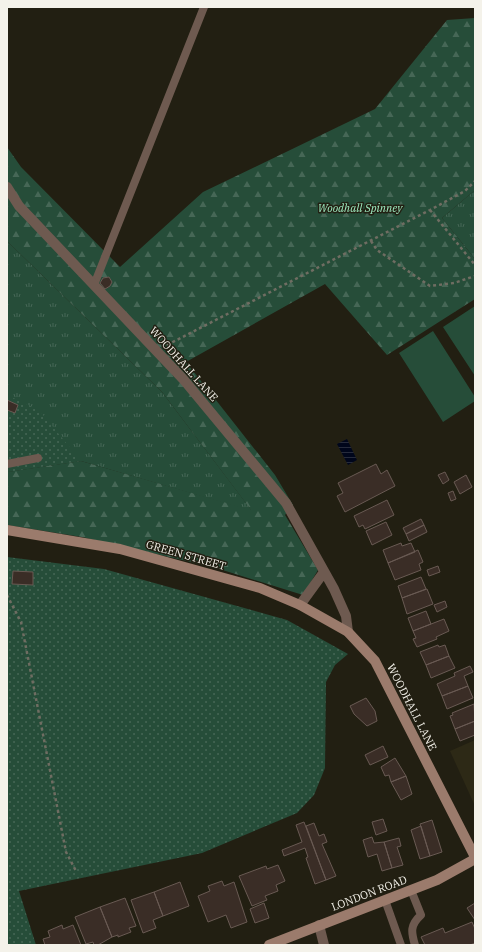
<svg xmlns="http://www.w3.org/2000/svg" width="482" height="952" font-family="'IBM Plex Serif',serif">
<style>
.built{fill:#2d2916}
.grass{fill:url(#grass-tufts)}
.forest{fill:url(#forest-firs)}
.park{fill:url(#park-dots)}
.pitch{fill:#264d39}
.water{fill:url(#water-rules)}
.building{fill:#3a2d26;stroke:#695a53}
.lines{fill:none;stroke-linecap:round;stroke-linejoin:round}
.path{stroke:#6f6d62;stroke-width:2.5;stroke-dasharray:3 3;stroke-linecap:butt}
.lane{stroke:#6e5a50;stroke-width:8}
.street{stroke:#6e5a50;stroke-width:10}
.secondary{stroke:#9b7b6c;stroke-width:10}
.labels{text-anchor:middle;stroke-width:3;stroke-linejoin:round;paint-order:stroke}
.park-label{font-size:11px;font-style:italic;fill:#9fedc2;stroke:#221f12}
.street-label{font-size:11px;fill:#f4f2ea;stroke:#221f12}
</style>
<defs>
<pattern id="grass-tufts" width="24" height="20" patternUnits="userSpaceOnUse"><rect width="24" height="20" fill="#264d39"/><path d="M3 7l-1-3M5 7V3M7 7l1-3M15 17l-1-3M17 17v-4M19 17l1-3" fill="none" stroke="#466756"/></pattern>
<pattern id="forest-firs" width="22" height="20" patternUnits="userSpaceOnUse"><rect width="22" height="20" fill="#264d39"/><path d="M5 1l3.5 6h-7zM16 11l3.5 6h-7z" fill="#466756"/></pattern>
<pattern id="park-dots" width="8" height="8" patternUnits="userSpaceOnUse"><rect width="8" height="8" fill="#264d39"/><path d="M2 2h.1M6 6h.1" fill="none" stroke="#466756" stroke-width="1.8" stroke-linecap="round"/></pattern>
<pattern id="water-rules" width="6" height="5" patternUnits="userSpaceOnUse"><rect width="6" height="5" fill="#00061b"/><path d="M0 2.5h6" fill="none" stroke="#262b3c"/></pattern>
</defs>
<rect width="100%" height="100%" fill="#221f12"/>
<path class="built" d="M475,740V806L450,751Z"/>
<path class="grass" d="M475,190V259L442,218Z
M7,241L162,392L252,511L81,461L7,472Z"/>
<path class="forest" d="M475,18V190L442,218L475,259V299L387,355L325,284L186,362L275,475L293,505L285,515L318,570L303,595L213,567L82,537L7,525V472L81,461L251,510L162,392L7,241V147L21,167L120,267L203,192L375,109L447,20Z"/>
<path class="park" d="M7,395L39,410L81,461L7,472Z
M7,557L104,569L287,620L348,654L335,665L326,682L325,768L314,795L297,813L202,853L19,891L36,945H7Z"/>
<path class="pitch" d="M475,306V376L443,327Z
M433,331L475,397V401L443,422L399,353Z"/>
<path class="water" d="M347,439L357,460L348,465L337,444Z"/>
<path class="building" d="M109,277L112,282L110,286L105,289L100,283L103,278Z
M7,400L18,405L15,413L7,410Z
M376,464L381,474L387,470L395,486L345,512L337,496L343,493L338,483Z
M445,472L449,480L443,484L438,475Z
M466,475L472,487L460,494L454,482Z
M453,491L456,499L451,501L448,493Z
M387,500L394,515L365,529L363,525L359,527L354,516Z
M421,519L424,525L406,534L403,528Z
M386,522L392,535L372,545L366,531Z
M424,525L427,532L409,541L406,534Z
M401,543L402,546L411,543L415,552L388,563L383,550Z
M418,550L423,562L419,564L421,570L395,580L388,563Z
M438,566L440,572L429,576L427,570Z
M13,571L33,572V585L12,584Z
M421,577L426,589L402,598L398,586Z
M427,589L433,604L407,614L402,598Z
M445,601L447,607L437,612L434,605Z
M426,611L431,624L413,631L408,618Z
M444,619L449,631L436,637L437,639L417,647L413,639L416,638L413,631Z
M438,645L439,647L445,645L449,656L426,665L420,652Z
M449,656L455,668L431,678L426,665Z
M470,666L473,672L464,676L468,686L442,696L437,684L455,676L454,673Z
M468,686L473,698L447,709L442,696Z
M366,698L375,711L377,721L367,726L354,714L350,706Z
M474,704L475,721L455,729L450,716L453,715L452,713Z
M475,721V735L460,741L455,729Z
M383,746L388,757L370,765L365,755Z
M395,758L406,776L391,782L389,775L385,776L381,767Z
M406,776L412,794L401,800L391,782Z
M383,819L387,831L376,835L372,822Z
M432,820L442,852L430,856L420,824Z
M304,822L326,880L315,884L306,858L308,857L305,848L284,856L282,850L302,842L296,825Z
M314,823L319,836L324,834L327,842L322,844L336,876L326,880L306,826Z
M421,826L430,856L420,859L411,830Z
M372,837L374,843L384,842L392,868L382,871L377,854L368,857L363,840Z
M399,838L401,846L397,847L403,865L392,868L384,842Z
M278,865L285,881L276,885L278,891L265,896L267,900L252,906L239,876L266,866L267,869Z
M222,881L224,886L234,882L247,922L231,928L226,915L208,922L198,896L210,891L208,886Z
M180,882L189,906L163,916L154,892Z
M154,892L163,916L153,920L156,928L143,933L131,900Z
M125,898L136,926L129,928L131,932L118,937V935L112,937L100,907Z
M264,903L269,918L255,923L250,909Z
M475,903V920L467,908Z
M100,907L112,937L98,945H94L93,942L86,944L75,917Z
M472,922L475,929V943L470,945H425L421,937L443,928L445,933Z
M62,925L63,929L73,925L81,945H45L43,939L50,937L48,931Z"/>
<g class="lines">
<path class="path" d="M430,210L475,265
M371,241L377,250L430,286L454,283L475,276
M167,345L430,210L465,191L475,181
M7,595L21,622L66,852L76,871"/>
<path class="lane" d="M94,285L204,7
M7,464L38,458
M411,890L421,915C410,925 411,932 415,945
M385,900L401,945"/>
<path class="street" d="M7,187L19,206L184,380L286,503L334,589L346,616L348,632
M300,605L324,572
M319,925L324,945"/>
<path class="secondary" d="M7,530L120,549L260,588L300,605L348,632L375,661L475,857
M269,945L437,880L475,859"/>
</g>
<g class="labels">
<g class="park-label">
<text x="360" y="212">Woodhall Spinney</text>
</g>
<g class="street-label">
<text transform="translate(184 364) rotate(48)" y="4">WOODHALL LANE</text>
<text transform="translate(186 555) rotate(16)" y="4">GREEN STREET</text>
<text transform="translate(412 707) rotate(63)" y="4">WOODHALL LANE</text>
<text transform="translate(369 893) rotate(-21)" y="4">LONDON ROAD</text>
</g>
</g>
<rect width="482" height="952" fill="none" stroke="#f4f2ea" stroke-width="16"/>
</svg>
